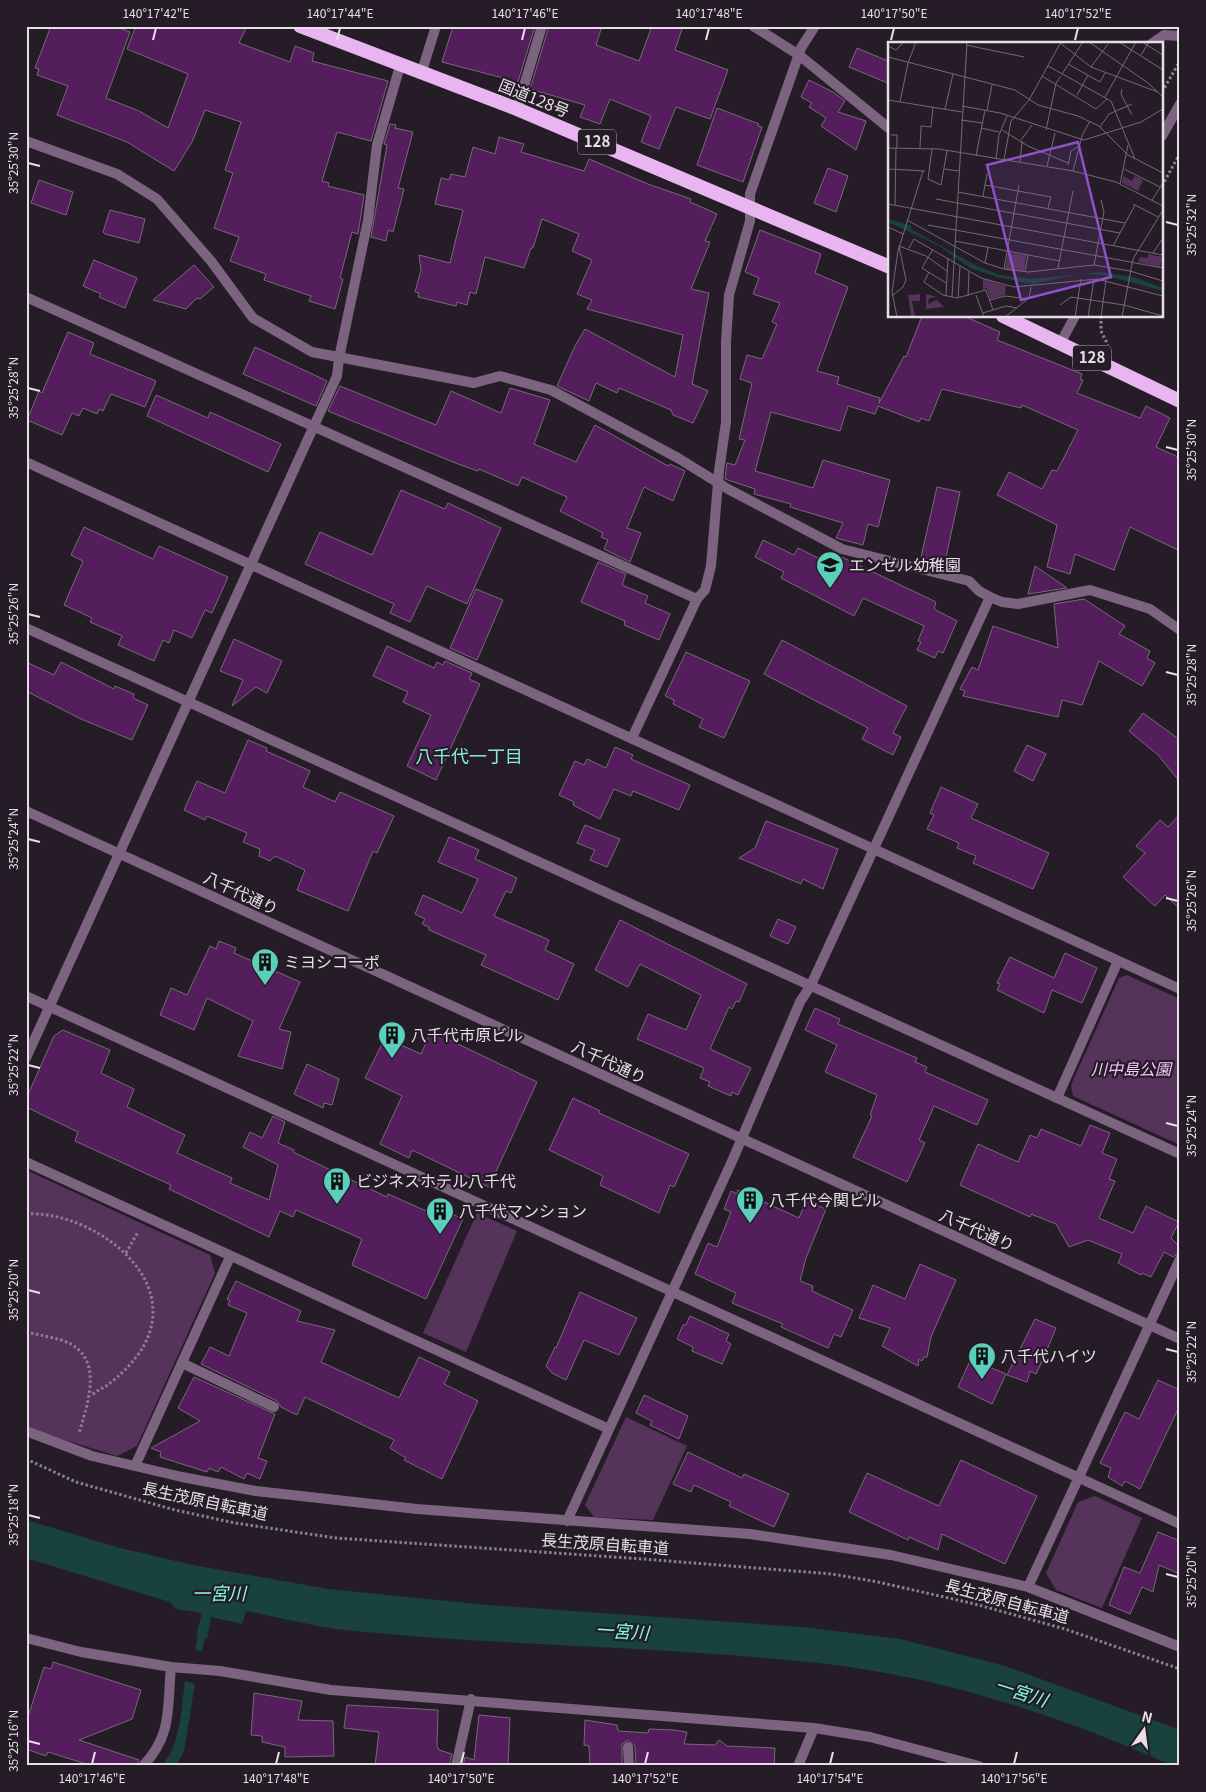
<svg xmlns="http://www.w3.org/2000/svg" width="1206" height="1792" font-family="Georgia,'Noto Sans JP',serif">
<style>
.green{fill:#56335b}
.water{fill:#18423b}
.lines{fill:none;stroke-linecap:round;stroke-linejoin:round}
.stream{stroke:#18423b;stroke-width:7}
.building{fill:#541d5c;stroke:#766a78}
.path{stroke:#89818b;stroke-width:3;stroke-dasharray:2.5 2.5;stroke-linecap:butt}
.service{stroke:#7c637f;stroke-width:10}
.minor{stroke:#7c637f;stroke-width:10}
.tertiary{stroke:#7c637f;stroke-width:10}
.trunk{stroke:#e9b5f0;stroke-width:14}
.ticks{fill:none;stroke:#e6dfe7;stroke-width:2}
.labels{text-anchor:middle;stroke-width:4.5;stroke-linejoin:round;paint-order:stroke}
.shield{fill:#261c28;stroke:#aca4ae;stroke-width:1}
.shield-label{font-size:15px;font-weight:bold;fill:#e6dfe7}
.street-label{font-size:16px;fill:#e6dfe7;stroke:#261c28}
.poi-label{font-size:16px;fill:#e6dfe7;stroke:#261c28;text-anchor:start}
.park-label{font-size:16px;font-style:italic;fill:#f5c5fb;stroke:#261c28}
.neighbourhood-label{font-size:18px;fill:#84ebd9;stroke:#261c28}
.water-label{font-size:18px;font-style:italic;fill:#7dfee9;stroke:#261c28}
.inset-road{fill:none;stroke:#736a74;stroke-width:1}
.view{fill:#9050c7;fill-opacity:0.15;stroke:#9050c7;stroke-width:2.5}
.inset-edge{fill:none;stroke:#e6dfe7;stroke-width:2.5}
.neatline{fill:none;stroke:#e6dfe7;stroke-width:2}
.ticks-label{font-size:12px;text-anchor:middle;fill:#e6dfe7}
</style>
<rect width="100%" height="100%" fill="#261c28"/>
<path class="green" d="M1127,975L1180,999V1145L1073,1096L1071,1085L1119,978Z
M26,1170L210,1255L215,1273L137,1446L117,1456L26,1428Z
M477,1213L517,1231L466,1352L423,1333Z
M626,1417L687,1446L653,1520L594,1517L585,1505Z
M1095,1496L1142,1518L1102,1608L1056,1590L1046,1573L1078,1502Z"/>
<path class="water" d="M26,1520L120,1548L193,1565L328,1589L487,1605L802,1627L900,1639L1002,1665L1180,1730V1766H1173C1061,1716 940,1676 818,1663C660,1646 501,1646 344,1630C311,1626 278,1617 246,1611L242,1624L211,1617L207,1639L196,1636L202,1613L176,1609L170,1602L26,1558Z
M185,1681L195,1684L184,1751L176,1766H161C181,1746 181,1708 185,1681Z"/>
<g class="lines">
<path class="stream" d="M199,1648L203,1629"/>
</g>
<path class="building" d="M51,26H114L130,32L106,98L139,111L168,128L188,74L127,49L136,26H247L239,43L290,62L295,46L314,53L312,61L388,81L371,141L337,132L322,181L329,183L328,186L364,195L358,234L352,232L340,278L343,279L335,309L309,301L311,296L264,280L266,274L230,261L239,237L214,228L233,173L225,170L241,122L205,110L192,142L174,171L127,142L57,115L68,86L37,75L39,69L35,68Z
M453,26H535L517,85L506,82L507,79L442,62Z
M549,26H602L596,45L639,61L652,26H683L675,50L728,70L710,119L676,107L659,149L641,142L651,116L610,99L600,124L580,117L585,105L530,89Z
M857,48L890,62V84L849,67Z
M809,80L833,92L845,101L838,112L866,121L856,150L821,126L826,118L809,107L812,103L801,97Z
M717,108L759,124L758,126L762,127L743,182L697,165Z
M390,124L396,125L395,128L413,132L398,188L404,189L393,232L388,230L386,241L371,237L387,145L384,144Z
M499,137L524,144L521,152L584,171L589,159L648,184L691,199L690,202L717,214L705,241L710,242L691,289L709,293L692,384L708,391L693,423L673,415L671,410L619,388L617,393L596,383L589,401L557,386L574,348L585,329L675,377L683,335L587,309L592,300L577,294L592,260L572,251L579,234L542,219L533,248H531L524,268L485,257L476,294L470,292L467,305L457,302L456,306L418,297L419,293L415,292L421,270L419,255L450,263L463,210L435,204L441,178L449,180L451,174L465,177L473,147L495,154Z
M828,168L848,176L836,212L814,203Z
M39,180L73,192L66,215L31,203Z
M110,210L145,219L139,243L105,234L103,232Z
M760,230L821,254L815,273L848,287L817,371L839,377L837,384L880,398L879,403L904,356L906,357L922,316H964L1000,332L997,340L1082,374L1080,379L1083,380L1077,393L1140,418L1146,406L1170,418L1156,447L1180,458V551L1130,527L1114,570L1075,554L1070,574L1047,567L1057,525L997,495L1009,472L1042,489L1052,470L1057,471L1078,430L1022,405L1021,408L942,389L929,421L921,418L919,422L878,406L875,414L848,406L840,431L771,412L755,471L813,488L823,460L890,480L878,527L868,524L863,545L836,538L843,523L790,507L791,504L754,494L755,489L725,479L727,463L735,465L745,440L739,439L752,383L740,379L747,355L762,359L777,324L772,322L780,303L753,294L759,278L745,272Z
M94,260L137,278L125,308L99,297L101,294L83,286Z
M194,265L214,287L200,299L197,298L186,309L153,300Z
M68,332L94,343L90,354L156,381L145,407L111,394L103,411L99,409L97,414L83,408L79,416L72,413L62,435L27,420L39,391L42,393Z
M255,347L327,381L316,406L243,374Z
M340,386L436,425L451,391L501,413L510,388L550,400L534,444L576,462L595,425L668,466L670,464L685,471L673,501L644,487L627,528L641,533L630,562L604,549L608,540L601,537L603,533L560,511L567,497L522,477L518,486L479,469L478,471L458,464L328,411Z
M156,395L208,418L210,412L281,444L268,472L147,416Z
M937,487L960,492L945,562L921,557Z
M401,490L445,509L448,503L501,528L467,604L427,586L410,622L390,613L394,604L305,564L320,532L372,555Z
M84,527L153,559L159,546L228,577L212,613L205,610L192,638L174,630L169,643L163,640L154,661L118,645L122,636L90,622L92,618L64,605L83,561L71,555Z
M763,540L794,555L798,548L824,561L829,551L936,602L934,609L957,621L943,653L938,651L935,658L917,650L921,642L918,641L924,626L863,598L854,616L781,578L784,572L755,557Z
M598,562L626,574L622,585L648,596L645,603L670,614L659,640L624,625L625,621L581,602Z
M1035,566L1067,588L1028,594Z
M476,589L503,600L477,660L450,648Z
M1084,599L1125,626L1119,634L1150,651L1147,658L1155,663L1142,686L1099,661L1082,705L1062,700L1058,717L963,696L965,691L960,689L972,667L978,670L993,626L1058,648L1054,604Z
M234,639L282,661L267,693L256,687L232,706L243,680L220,671Z
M782,640L907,706L893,733L901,737L893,755L862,739L868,728L764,674Z
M387,646L434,668L437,662L443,665L445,661L472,673L469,679L480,684L436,780L407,766L431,715L403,702L408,692L373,676Z
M686,652L750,681L724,738L699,727L703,719L673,704L674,700L665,696Z
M26,662L54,675L61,662L114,689L115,686L134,694L133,698L148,705L132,740L81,719L26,691Z
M1143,713L1180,740V782L1158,755L1129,731Z
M248,740L267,748L266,751L310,771L303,787L335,802L340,792L394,816L377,853L373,851L348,911L297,890L305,870L275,856L270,861L259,856L260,849L243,842L247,833L207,816L205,820L184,810L197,781L225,793Z
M1027,745L1046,754L1033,781L1014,771Z
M615,747L633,755L631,759L690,785L679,810L633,791L631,796L614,789L600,819L573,805L574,802L559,795L575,761L584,765L587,759L606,768Z
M941,787L978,804L971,818L1049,853L1033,889L973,863L976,856L957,848L959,843L927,829L934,815L930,813Z
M1180,814V909L1165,895L1155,906L1123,877L1145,853L1136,846L1160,820L1168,827Z
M766,821L838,849L823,889L803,879L801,884L739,858L755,848Z
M585,825L620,839L607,867L590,860L595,850L577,843Z
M449,837L479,850L475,859L517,878L511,893L506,891L494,916L549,940L545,950L574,964L558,1000L481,965L486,955L429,930V927L422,924L425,919L415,914L423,895L462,913L478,879L438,862Z
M778,919L796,927L788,944L770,936Z
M620,920L747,984L739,1002L736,1001L732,1009L729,1007L710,1049L751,1068L738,1095L732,1092L731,1096L708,1086L710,1082L700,1078L704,1068L637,1039L648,1014L686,1030L701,995L640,964L628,987L595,970Z
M219,941L236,948L234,953L300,982L279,1029L291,1032L282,1069L238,1056L253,1021L207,998L194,1030L160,1015L171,988L187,995L210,946L216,949Z
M1065,953L1097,968L1082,1003L1052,990L1044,1013L997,990L1000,984L997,983L1010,957L1054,978Z
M815,1008L840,1019L838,1024L917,1058L915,1062L927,1067L925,1072L988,1100L977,1125L934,1106L919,1140L925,1143L907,1182L853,1157L872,1116L870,1115L877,1095L825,1072L837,1045L805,1030Z
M63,1030L110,1050L101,1073L134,1089L127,1107L185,1135L177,1153L232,1178L230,1183L269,1200L278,1165L243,1147L250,1132L262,1138L273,1116L285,1122L278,1143L294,1150L293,1152L387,1197L388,1194L433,1214L436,1207L463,1219L426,1299L352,1265L362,1239L296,1210L293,1217L280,1211L269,1237L169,1189L171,1185L75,1141L78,1132L26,1107V1099L54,1036Z
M431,1031L537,1082L489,1187L412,1150L409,1158L380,1144L402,1096L365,1078L385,1038L421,1054Z
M307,1064L339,1079L332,1105L324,1103L323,1108L294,1094Z
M573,1098L600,1111L599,1113L689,1154L674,1187L670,1185L659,1213L600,1185L603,1176L549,1150Z
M1090,1125L1110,1133L1102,1153L1117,1159L1109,1179L1115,1181L1099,1218L1133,1233L1146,1206L1179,1222L1171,1238L1180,1247V1252L1173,1257L1164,1252L1151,1277L1142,1273L1141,1275L1118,1263L1122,1254L1088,1240L1069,1247L1056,1224L1031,1214L1030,1217L960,1185L978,1144L1018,1162L1030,1135L1037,1138L1041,1129L1081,1146Z
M738,1190L799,1218L806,1201L826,1209L806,1258L800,1281L813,1286L812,1291L853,1310L841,1337L834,1334L828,1348L781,1327L783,1324L732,1303L736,1293L695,1274L708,1243L717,1247L731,1212L724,1209L731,1191L737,1194Z
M920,1264L956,1280L931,1337L927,1357H924L922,1361L919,1359L918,1366L882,1346L890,1328L859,1318L873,1285L905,1299Z
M236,1281L301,1311L297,1321L335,1330L321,1362L399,1398L419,1357L450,1372L444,1384L478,1401L442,1479L404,1460L406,1458L390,1448L394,1440L305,1397L297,1415L281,1407L277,1401L201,1364L210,1347L229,1356L247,1313L228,1305L230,1300L227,1299Z
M580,1292L637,1318L619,1355L584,1340L566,1380L552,1373L546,1366L555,1347L556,1348Z
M690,1316L729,1334L726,1341L731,1344L722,1364L692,1351L693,1347L677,1339L683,1325H686Z
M1035,1319L1056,1328L1044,1357L1036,1374L1030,1371L1027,1382L1007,1375Z
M971,1359L1006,1374L992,1404L958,1387Z
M194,1377L275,1414L258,1458L267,1461L260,1479L247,1473L244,1479L221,1467L218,1472L209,1468L207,1472L160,1457L161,1452L151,1448L200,1421L178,1408Z
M1158,1380L1180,1390V1405L1140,1489L1125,1481L1122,1486L1108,1477L1111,1468L1100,1463L1125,1412L1139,1419Z
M644,1395L688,1416L679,1439L650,1425L652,1421L636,1413Z
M688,1452L742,1478L744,1474L789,1494L774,1527L729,1506L731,1502L694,1485L691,1492L673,1484Z
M961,1460L1037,1496L1005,1564L942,1534L938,1550L909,1537L908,1540L849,1512L867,1473L939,1506Z
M1158,1532L1180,1541V1574L1159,1565L1153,1592L1142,1587L1130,1614L1109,1605L1124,1567L1140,1573Z
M53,1662L141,1690L132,1719L79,1740L139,1760L136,1766H93L48,1752L46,1756L26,1749V1723L44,1667L51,1669Z
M254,1693L302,1701L298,1720L333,1721L334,1756L285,1757V1747L262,1742V1736L251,1735Z
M347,1705L438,1710L437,1746L439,1750L452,1754L449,1766H375L379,1732L344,1728Z
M479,1715L510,1718L508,1766H463L465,1757L474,1760Z
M585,1720L617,1725L618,1731L648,1733L649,1729L674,1730L687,1732L684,1744L715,1745L719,1740L727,1746L775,1748L774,1766H636L635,1746L628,1740L622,1744V1766H590L589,1746L584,1745Z"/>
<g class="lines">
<path class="path" d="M1162,92L1180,61
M1162,186L1180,153
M1101,316V331L1108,345
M26,1214C90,1210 184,1276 143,1347C135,1361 119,1377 106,1386C101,1389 96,1391 91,1396
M126,1253L138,1232
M26,1332C39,1335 52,1337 64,1341C105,1356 88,1403 79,1433
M26,1459L76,1482L175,1510L235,1523L336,1538L643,1559L832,1574L878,1582L975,1604L1065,1629L1180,1669"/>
<path class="service" d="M517,109L542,26
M26,141L117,174L157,199L211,261L253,318L312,352L474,383L500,376L551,390L678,458L728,489L842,549L969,581L979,591L990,597L1002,602L1018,604L1090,590L1150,609L1180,630
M339,358L368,220L377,145L400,66
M697,599L705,590L711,566L719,471L726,422V342L729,295L750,221V207
M1057,1098L1118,961
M628,1747L629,1766
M456,1766L471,1699"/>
<path class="minor" d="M753,26L799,55L890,129
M1151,44L1164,35L1180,36
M421,74L436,26
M750,207V194L801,48L815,26
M26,297L697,599L632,738
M26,462L1180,989
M26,628L1180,1154
M26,996L1180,1524
M26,1058L313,428L337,376L339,358
M26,1162L609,1429
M182,1363L274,1407
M26,1431L92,1456L182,1477L256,1491L417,1509L750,1534L891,1555L1028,1587L1180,1647
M135,1466L230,1257
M567,1521L733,1159L800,1002L811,985L990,597
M1028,1587L1180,1259
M26,1638L81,1652L171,1667L220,1671L331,1690L814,1728L870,1737L979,1766
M143,1766C173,1734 167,1708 171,1667
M798,1766L814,1728"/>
<path class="tertiary" d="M1162,136L1180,104
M1061,342L1075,316
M26,811L1180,1339"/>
<path class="trunk" d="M300,26L517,109L890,267
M1003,316L1180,401"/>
</g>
<path class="ticks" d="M153,40L156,28M337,40L340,28M522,40L525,28M706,40L709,28M891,40L894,28M1075,40L1078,28M28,163L40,166M1166,222L1178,225M28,388L40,391M1166,447L1178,450M28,614L40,617M1166,672L1178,675M28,839L40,842M1166,898L1178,901M28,1065L40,1068M1166,1123L1178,1126M28,1290L40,1293M1166,1349L1178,1352M28,1515L40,1518M1166,1574L1178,1577M28,1741L40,1744M92,1764L95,1752M276,1764L279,1752M461,1764L464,1752M645,1764L648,1752M830,1764L833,1752M1014,1764L1017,1752"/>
<defs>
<g id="school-pin" transform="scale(1.4375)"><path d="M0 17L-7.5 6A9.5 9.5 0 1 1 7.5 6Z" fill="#5bcebc" stroke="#261c28"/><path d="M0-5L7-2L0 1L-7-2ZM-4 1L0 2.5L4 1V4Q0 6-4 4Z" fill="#111"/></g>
<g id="building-pin" transform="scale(1.4375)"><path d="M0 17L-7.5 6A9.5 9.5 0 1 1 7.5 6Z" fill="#5bcebc" stroke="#261c28"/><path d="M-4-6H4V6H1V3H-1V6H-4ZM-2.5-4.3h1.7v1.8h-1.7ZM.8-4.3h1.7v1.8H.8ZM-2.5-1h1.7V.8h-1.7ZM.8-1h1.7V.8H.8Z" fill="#111"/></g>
</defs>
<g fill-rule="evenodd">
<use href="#school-pin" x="830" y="565"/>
<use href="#building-pin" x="265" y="962"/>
<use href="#building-pin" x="392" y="1035"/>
<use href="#building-pin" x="337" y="1181"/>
<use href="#building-pin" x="750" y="1200"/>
<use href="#building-pin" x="440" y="1211"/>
<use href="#building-pin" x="982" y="1356"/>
</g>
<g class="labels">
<g class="shield">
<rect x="578" y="129.5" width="38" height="25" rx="4"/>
<rect x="1073" y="345.5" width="38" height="25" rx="4"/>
</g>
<g class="shield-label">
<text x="597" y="147">128</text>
<text x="1092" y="363">128</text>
</g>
<g class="street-label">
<text transform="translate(534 98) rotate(22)" y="6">国道128号</text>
<text transform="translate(241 893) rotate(25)" y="6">八千代通り</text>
<text transform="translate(609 1062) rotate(25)" y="6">八千代通り</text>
<text transform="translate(977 1230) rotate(24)" y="6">八千代通り</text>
<text transform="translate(205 1501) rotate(12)" y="6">長生茂原自転車道</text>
<text transform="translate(605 1544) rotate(4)" y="6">長生茂原自転車道</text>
<text transform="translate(1007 1601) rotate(15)" y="6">長生茂原自転車道</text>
</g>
<g class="poi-label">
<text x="849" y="571">エンゼル幼稚園</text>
<text x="284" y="968">ミヨシコーポ</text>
<text x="411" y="1041">八千代市原ビル</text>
<text x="356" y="1187">ビジネスホテル八千代</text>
<text x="769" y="1206">八千代今関ビル</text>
<text x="459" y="1217">八千代マンション</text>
<text x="1001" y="1362">八千代ハイツ</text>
</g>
<g class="park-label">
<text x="1131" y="1075">川中島公園</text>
</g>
<g class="neighbourhood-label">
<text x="469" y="763">八千代一丁目</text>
</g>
<g class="water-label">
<text x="219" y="1600">一宮川</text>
<text transform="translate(622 1632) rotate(4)" y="6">一宮川</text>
<text transform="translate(1021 1693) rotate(18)" y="6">一宮川</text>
</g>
</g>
<g transform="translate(888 42)">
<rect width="275" height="275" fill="#261c28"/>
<path d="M235,134L244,139L247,134L255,138L250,149L234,141ZM120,211L138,213L136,229L117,228ZM260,212L274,215L272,225L250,220L252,215L260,216ZM95,237L118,244L117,253L102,257L99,246L95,248ZM32,252V259H24L27,274L23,275L20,253ZM38,252L49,255L41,256L40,262L49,258L56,265L38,267Z" fill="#56335b"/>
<path d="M0,177L24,184L23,187L87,223L112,233L143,237L213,230L246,235L275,246V249L215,233L192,232L145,242L109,235L82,226L51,204L0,180Z" fill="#18423b"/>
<path class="inset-road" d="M171,0L203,25L270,50M201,0L260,41L275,55M231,0L275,28M254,0L275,13M78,3L136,15M0,4L8,8L16,0M253,13L261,0M0,15L127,48L150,63L190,74L211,84L240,113L275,131M180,22L212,40L217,31M160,24L223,59L247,117M203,25L220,2M174,32L195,0M154,34L208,67L219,57M234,47L233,52L244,73M189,53L200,33M217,55L248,0M0,58L74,70M12,60L20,21L28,0M74,64L112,71L196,98L253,80L275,67M57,67L65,32M99,68L104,43M73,78L94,81M212,85L221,72L244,62M93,86L111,90M114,88L140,104L180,121M158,88L168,41L173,34M3,93H9V106M133,98L144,83M0,106L51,107L185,129L228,140L275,164M32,106L33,84L43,85L45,65M44,107L40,137L53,143M88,114L97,68M108,117L111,93L119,74M116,118L123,79L141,58L173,0M132,120L134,99M180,123L183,109L191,104M159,124L167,91M0,127L37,129M56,127L71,129M236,127L272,145M185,129L194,94L202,79M232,142L240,103M53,143L59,109M97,143L163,155L160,166M70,150L237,181M95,154L99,132M48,157L232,191M264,158L275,141M0,162L275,213M245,162L270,175M7,163L8,106M19,178L97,221L116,227L140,230L206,223L242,229L275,239M40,183L275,226M0,185L15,192M67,199L172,219M11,204L38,214L59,229M225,204L247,163M21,206L26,197L93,236L126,245L209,237L275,254M45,207L34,226L58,241M265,211L275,196M97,221L100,206M206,223L216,170L213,158M170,226L185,149M116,227L131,143M41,230L36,240L55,253L69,256L98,248L105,268M137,230L140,213M58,253L60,216M88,253L96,275M4,254L15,245L18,238L11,204M80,254L81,230M64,255L79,0M70,256L72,224M102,258L117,254L140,257M172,263L183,255L236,263L275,274M95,271L118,264L129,266M9,275L4,250L10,209L35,129M117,275L141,256L143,245M187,275L193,237M200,275L206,237M213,275L218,238M234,275L245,217L275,168"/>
<path class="view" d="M190,100L223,235L133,258L99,123Z"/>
<rect width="275" height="275" class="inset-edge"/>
</g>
<rect width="1206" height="1792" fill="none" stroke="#261c28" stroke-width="55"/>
<g transform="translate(1144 1730) rotate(14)" stroke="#261c28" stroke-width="4" paint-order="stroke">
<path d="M0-4L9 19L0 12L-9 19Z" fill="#e6dfe7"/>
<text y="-8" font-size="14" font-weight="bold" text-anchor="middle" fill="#e6dfe7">N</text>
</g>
<rect x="28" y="28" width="1150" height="1736" class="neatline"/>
<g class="ticks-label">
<text x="156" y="18">140°17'42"E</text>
<text x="340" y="18">140°17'44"E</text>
<text x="525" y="18">140°17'46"E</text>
<text x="709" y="18">140°17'48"E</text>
<text x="894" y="18">140°17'50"E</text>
<text x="1078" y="18">140°17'52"E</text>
<text transform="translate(14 163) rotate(-90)" y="4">35°25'30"N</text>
<text transform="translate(1192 225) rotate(-90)" y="4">35°25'32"N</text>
<text transform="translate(14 388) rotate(-90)" y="4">35°25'28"N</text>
<text transform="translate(1192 450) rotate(-90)" y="4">35°25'30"N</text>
<text transform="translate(14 614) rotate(-90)" y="4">35°25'26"N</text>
<text transform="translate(1192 675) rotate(-90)" y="4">35°25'28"N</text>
<text transform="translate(14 839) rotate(-90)" y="4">35°25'24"N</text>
<text transform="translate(1192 901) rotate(-90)" y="4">35°25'26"N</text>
<text transform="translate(14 1065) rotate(-90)" y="4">35°25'22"N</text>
<text transform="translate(1192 1126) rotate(-90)" y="4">35°25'24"N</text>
<text transform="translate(14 1290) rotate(-90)" y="4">35°25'20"N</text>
<text transform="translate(1192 1352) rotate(-90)" y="4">35°25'22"N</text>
<text transform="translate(14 1515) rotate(-90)" y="4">35°25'18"N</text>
<text transform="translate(1192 1577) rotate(-90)" y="4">35°25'20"N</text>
<text transform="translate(14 1741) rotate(-90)" y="4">35°25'16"N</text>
<text x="92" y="1783">140°17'46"E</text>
<text x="276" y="1783">140°17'48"E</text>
<text x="461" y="1783">140°17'50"E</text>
<text x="645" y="1783">140°17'52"E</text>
<text x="830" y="1783">140°17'54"E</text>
<text x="1014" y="1783">140°17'56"E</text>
</g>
</svg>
